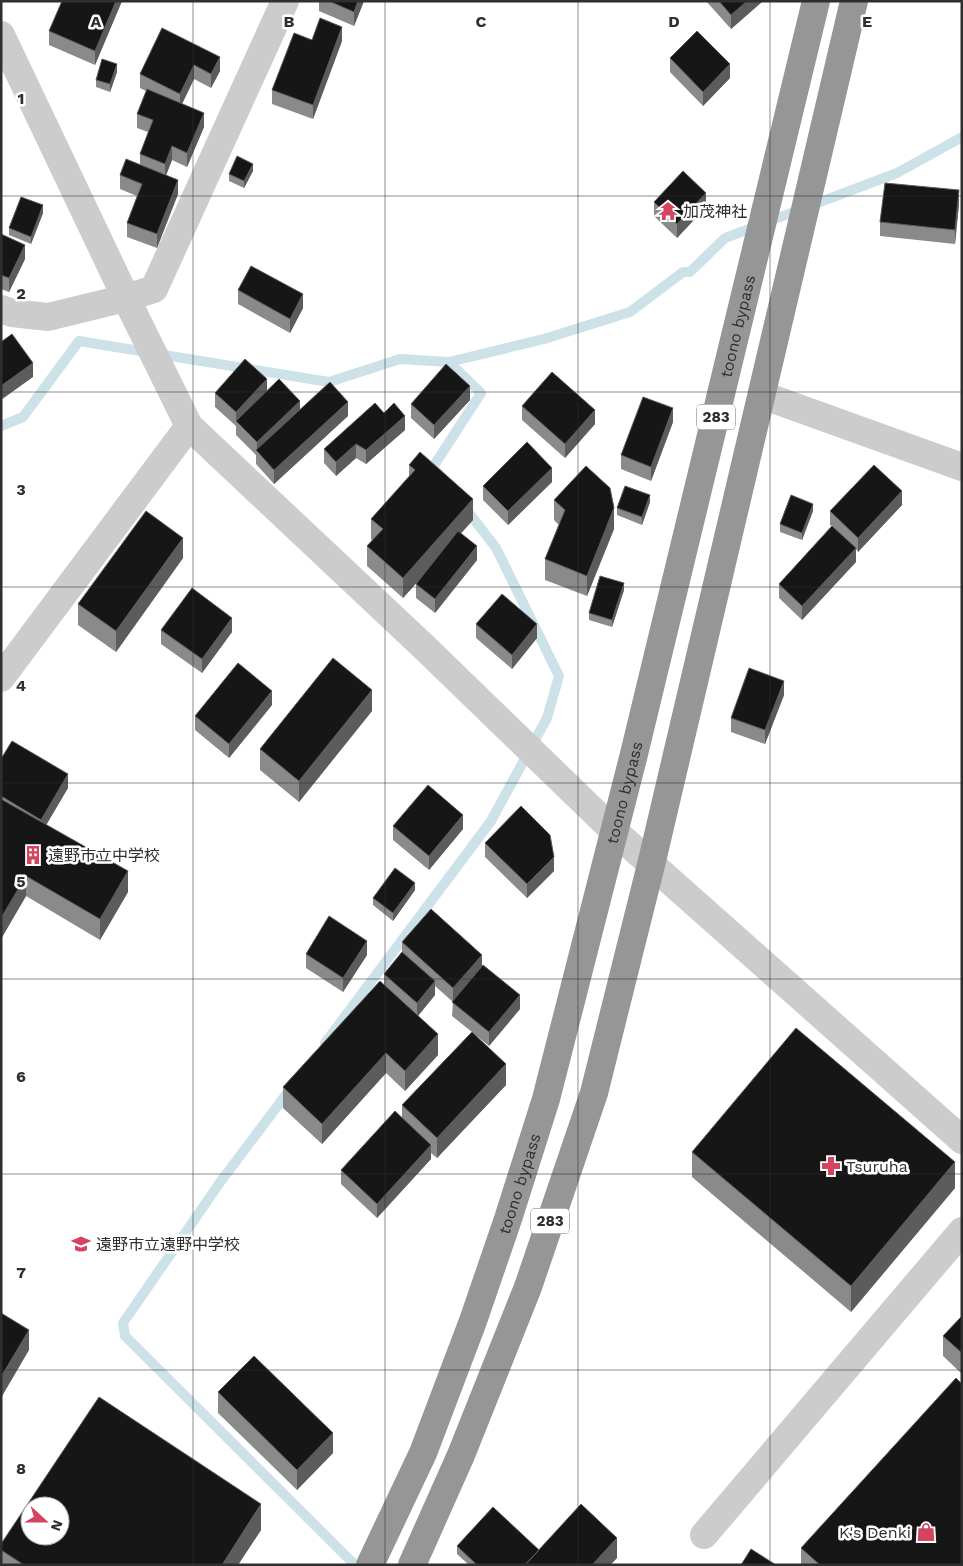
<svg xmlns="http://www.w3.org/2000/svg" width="963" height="1566" font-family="'Work Sans','Noto Sans JP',sans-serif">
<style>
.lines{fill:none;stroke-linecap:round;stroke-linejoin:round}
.stream{stroke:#cde1e9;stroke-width:10}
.minor{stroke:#ccc;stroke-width:28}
.highway{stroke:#969696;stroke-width:28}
.wall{fill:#8a8a8a}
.shaded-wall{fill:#5c5c5c}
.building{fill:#161616;stroke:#5c5c5c;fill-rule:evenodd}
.grid{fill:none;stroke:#2f2f2f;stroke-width:1;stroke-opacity:0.55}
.labels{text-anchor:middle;stroke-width:5;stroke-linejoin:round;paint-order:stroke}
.shield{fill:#fff;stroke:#6d6d6d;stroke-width:1}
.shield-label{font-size:15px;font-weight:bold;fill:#2f2f2f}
.poi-label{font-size:16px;fill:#2f2f2f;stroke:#fff;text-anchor:start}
.street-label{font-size:16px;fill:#2f2f2f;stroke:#fff}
.grid-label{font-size:16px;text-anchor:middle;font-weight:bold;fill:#2f2f2f;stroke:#fff;stroke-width:5;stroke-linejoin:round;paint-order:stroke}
</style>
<rect width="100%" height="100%" fill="#fff"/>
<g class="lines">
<path class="stream" d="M1,426L23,417L79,341L329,382L400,359L449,362L544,339L630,312L683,272H690L725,238L897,173L962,137
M440,476L433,467L481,393L449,362
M325,1043L491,821L547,718L559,676L496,548L466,509
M291,1088L221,1181L123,1323L125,1336L355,1565"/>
<path class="minor" d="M1,35L126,298L189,426L423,646L615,832L962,1140
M1,309L12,313L48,317L126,298L154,289L285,1
M762,395L962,467
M1,678L189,426
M704,1535L962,1231"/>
<g class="highway">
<path id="s1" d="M370,1565L423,1453L473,1321L508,1219L546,1099L634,754L816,1"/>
<path d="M412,1565L461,1455L528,1287L594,1093L651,865L854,1"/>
</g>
</g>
<path class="wall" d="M122,1L95,65L49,45V31Z
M319,1H364L354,26L319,11Z
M706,1H763L731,29Z
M162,28L220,71L211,88L194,79L182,104L204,127L187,167L172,160L166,175L178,194L157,248L127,237V223L137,196L120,189V175L140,165V154L148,132L137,128V114L146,91L140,88V74Z
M312,40L342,41L313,119L272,104V90Z
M670,58L730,78L703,106L670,72Z
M117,72L110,92L96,87V80Z
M253,171L244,188L229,181V174Z
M654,202L706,207L677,238L654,216Z
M959,204L955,244L880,236V222Z
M43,213L31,244L9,235V228Z
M1,234L25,259L9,292L1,289Z
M238,290L303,308L290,333L238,304Z
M267,391L300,410L348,416L274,484L256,464V455L236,435V425V426L215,407V393Z
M470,400L434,439L411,418V404Z
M522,406L595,424L565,458L522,420Z
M384,413L405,430L366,464L356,458L336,476L324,463V449Z
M673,422L651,481L621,469V455Z
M409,465L473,520L461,533L477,560L435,613L416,598V584L420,579L403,598L367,566V546L372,540L371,539V519L409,476Z
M552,482L508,525L483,500V486Z
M554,500L614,529L587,596L545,580V559L559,525L554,520Z
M650,502L642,525L617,515V508Z
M902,505L858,552L856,549V562L802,620L779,598V584L832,526L830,525V511Z
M813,511L802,540L780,532V524Z
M183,558L116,652L78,625V604Z
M624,590L612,627L589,620V613Z
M476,624L537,638L512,669L476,638Z
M161,630L232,632L202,673L161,644Z
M784,695L765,744L731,732V718Z
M272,705L229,758L195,730V716Z
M372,711L299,802L260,770V749Z
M1,759L68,788L46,824L128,892L100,940L26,896L1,939Z
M393,826L463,829L429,870L393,840Z
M485,843L554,871L527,898L485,857Z
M415,890L393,921L373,905V898Z
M402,942L482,966L520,1009L489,1046L477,1036L506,1085L437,1158L431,1153V1159L377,1218L341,1184V1170L402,1117V1105L472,1032L452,1016L453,1002L435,986V995L418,1016L438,1055L405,1091L386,1073L322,1144L283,1108V1087L384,985V974L402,952Z
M306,954L367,955L343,992L306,968Z
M692,1152L955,1188L851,1312L692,1177Z
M962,1316V1374L943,1356V1336Z
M218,1392L333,1453L297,1490L218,1413Z
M261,1530L238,1565H1V1544Z
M457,1546L539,1550L617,1558L610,1565H469L457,1554Z
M801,1548L962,1565H801Z"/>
<path class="shaded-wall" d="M116,1H122L95,65V51Z
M358,1H364L354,26V12Z
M747,1H763L731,29V15Z
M342,27V41L313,119V105Z
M220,57V71L211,88V74Z
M117,64V72L110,92V84Z
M730,64V78L703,106V92Z
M194,65V79L180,108V94Z
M204,113V127L187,167V153Z
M172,146V160L165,178V164Z
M253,164V171L244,188V181Z
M178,180V194L157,248V234Z
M959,190V204L955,244V230Z
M706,193V207L677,238V224Z
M43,205V213L31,244V237Z
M25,245V259L9,292V278Z
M303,294V308L290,333V319Z
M33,363V377L1,400V386Z
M267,379V393L236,421V426V412Z
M470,386V400L434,439V425Z
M300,401V415L257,452V442Z
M348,402V416L274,484V470Z
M673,408V422L651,481V467Z
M595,410V424L565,458V444Z
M405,416V430L366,464V450Z
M356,444V458L336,476V462Z
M552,468V482L508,525V511Z
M902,491V505L858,552V538Z
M650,495V502L642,525V517Z
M473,499V520L403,598V578Z
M813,504V511L802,540V533Z
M614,508V529L587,596V576Z
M183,538V558L116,652V631Z
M477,546V560L435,613V599Z
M856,548V562L802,620V606Z
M624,583V590L612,627V620Z
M232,618V632L202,673V659Z
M537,624V638L512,669V655Z
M784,681V695L765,744V730Z
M372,690V711L299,802V781Z
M272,691V705L229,758V744Z
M68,774V788L41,834V820Z
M463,815V829L429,870V856Z
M554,857V871L527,898V884Z
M128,871V892L100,940V919Z
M26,876V896L1,939V918Z
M415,883V890L393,921V913Z
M367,941V955L343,992V978Z
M482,955V969L453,1002V988Z
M435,981V995L417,1017V1003Z
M520,995V1009L489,1046V1032Z
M438,1034V1055L405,1091V1071Z
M386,1053V1073L322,1144V1124Z
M506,1064V1085L437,1158V1138Z
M431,1145V1159L377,1218V1204Z
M955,1162V1188L851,1312V1286Z
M29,1330V1350L1,1398V1377Z
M333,1433V1453L297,1490V1470Z
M261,1504V1530L238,1565H222Z
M617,1538V1558L610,1565H592Z"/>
<path class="building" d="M62,1H116L95,51L49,31Z
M329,1H358L354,12Z
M719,1H747L731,15Z
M320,18L342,27L313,105L272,90L294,33L312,40Z
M162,28L220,57L211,74L194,65L180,94L140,74Z
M697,31L730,64L703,92L670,58Z
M102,59L117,64L110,84L96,80Z
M147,89L204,113L187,153L172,146L165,164L140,154L153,120L137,114Z
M237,156L253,164L244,181L229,174Z
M126,159L178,180L157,234L127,223L142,184L120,175Z
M683,171L706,193L677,224L654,202Z
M885,183L959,190L955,230L880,222Z
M21,197L43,205L31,237L9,228Z
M1,234L25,245L9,278L1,275Z
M251,266L303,294L290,319L238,290Z
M12,334L33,363L1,386V342Z
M245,359L267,379L236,412L215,393Z
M446,364L470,386L434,425L411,404Z
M552,372L595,410L565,444L522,406Z
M279,379L300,401L257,442L236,421Z
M330,382L348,402L274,470L256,450Z
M643,397L673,408L651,467L621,455Z
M375,403L384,413L394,403L405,416L366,450L356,444L336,462L324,449Z
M527,442L552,468L508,511L483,486Z
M420,452L473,499L403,578L367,546L383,529L371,519L415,470L409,465Z
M874,465L902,491L858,538L830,511Z
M586,466L610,488L614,508L587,576L545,559L565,510L554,500Z
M625,486L650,495L642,517L617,508Z
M791,495L813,504L802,533L780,524Z
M146,511L183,538L116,631L78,604Z
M832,526L856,548L802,606L779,584Z
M458,531L477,546L435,599L416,584Z
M600,576L624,583L612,620L589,613Z
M192,588L232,618L202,659L161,630Z
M502,594L537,624L512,655L476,624Z
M333,658L372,690L299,781L260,749Z
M238,663L272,691L229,744L195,716Z
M749,668L784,681L765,730L731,718Z
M12,741L68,774L41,820L1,796V759Z
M428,785L463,815L429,856L393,826Z
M1,799L128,871L100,919L26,876L1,918Z
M521,806L550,835L554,857L527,884L485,843Z
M395,868L415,883L393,913L373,898Z
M431,909L482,955L453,988L402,942Z
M329,916L367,941L343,978L306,954Z
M402,952L435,981L417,1003L384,974Z
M483,965L520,995L489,1032L452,1002Z
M380,981L438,1034L405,1071L386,1053L322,1124L283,1087Z
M796,1028L955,1162L851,1286L692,1152Z
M472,1032L506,1064L437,1138L402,1105Z
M395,1111L431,1145L377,1204L341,1170Z
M1,1313L29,1330L1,1377Z
M962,1316V1353L943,1336Z
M254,1356L333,1433L297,1470L218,1392Z
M956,1378L962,1384V1565H820L801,1548Z
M99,1397L261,1504L222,1565H24L1,1550V1544ZM30,1506H60V1536H30Z
M581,1504L617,1538L592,1565H525Z
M493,1507L539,1550L525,1565H477L457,1546Z
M751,1549L776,1565H741Z"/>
<path class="grid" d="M193,1V1565M385,1V1565M578,1V1565M770,1V1565M1,196H962M1,392H962M1,587H962M1,783H962M1,979H962M1,1174H962M1,1370H962"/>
<defs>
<g id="temple-bare" transform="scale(1.5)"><path d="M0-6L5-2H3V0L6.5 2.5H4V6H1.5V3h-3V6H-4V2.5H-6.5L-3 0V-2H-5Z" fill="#d3455f" stroke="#fff" stroke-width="2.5" paint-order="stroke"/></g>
<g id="building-bare" transform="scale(1.5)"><path d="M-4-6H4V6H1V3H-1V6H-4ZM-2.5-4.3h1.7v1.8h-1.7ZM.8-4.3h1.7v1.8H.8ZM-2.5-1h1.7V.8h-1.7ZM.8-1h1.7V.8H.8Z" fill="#d3455f" stroke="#fff" stroke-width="2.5" paint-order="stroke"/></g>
<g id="pharmacy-bare" transform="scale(1.5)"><path d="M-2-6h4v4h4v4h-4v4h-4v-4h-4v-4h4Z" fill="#d3455f" stroke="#fff" stroke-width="2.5" paint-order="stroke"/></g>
<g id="school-bare" transform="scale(1.5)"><path d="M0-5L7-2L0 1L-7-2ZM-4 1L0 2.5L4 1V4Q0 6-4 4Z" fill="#d3455f" stroke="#fff" stroke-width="2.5" paint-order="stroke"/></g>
<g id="shop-bare" transform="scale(1.5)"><path d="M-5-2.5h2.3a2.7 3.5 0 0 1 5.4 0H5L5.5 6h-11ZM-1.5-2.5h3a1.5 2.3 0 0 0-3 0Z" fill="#d3455f" stroke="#fff" stroke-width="2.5" paint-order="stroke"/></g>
</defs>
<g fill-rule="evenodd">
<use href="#temple-bare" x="668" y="211"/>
<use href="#building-bare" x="33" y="855"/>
<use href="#pharmacy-bare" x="831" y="1166"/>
<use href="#school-bare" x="81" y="1244"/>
<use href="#shop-bare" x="926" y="1532"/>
</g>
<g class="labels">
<g class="shield">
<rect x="697" y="404.5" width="38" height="25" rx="4"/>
<rect x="531" y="1208.5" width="38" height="25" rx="4"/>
</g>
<g class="shield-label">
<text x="716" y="422">283</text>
<text x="550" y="1226">283</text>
</g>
<g class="poi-label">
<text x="683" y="217">加茂神社</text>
<text x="48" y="861">遠野市立中学校</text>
<text x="846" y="1172">Tsuruha</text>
<text x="96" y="1250">遠野市立遠野中学校</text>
<text x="911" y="1538" text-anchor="end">K's Denki</text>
</g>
<g class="street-label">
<text dy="6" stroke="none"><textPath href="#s1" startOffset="1295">toono bypass</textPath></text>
<text dy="6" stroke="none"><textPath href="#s1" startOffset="815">toono bypass</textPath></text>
<text dy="6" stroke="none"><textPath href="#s1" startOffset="410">toono bypass</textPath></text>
</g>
</g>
<g class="grid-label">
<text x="96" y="27">A</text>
<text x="289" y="27">B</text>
<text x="481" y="27">C</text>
<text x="674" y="27">D</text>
<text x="867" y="27">E</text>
<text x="21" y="104">1</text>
<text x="21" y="299">2</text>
<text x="21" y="495">3</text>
<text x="21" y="691">4</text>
<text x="21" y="887">5</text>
<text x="21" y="1082">6</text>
<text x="21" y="1278">7</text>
<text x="21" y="1474">8</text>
</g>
<rect width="963" height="1566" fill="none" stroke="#2f2f2f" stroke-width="5"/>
<g transform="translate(45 1521) rotate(111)"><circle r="24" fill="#ffffff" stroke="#acacac"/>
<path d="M0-4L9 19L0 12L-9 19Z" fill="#d3455f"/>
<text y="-8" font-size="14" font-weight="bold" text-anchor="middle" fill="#2f2f2f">N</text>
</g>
</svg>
